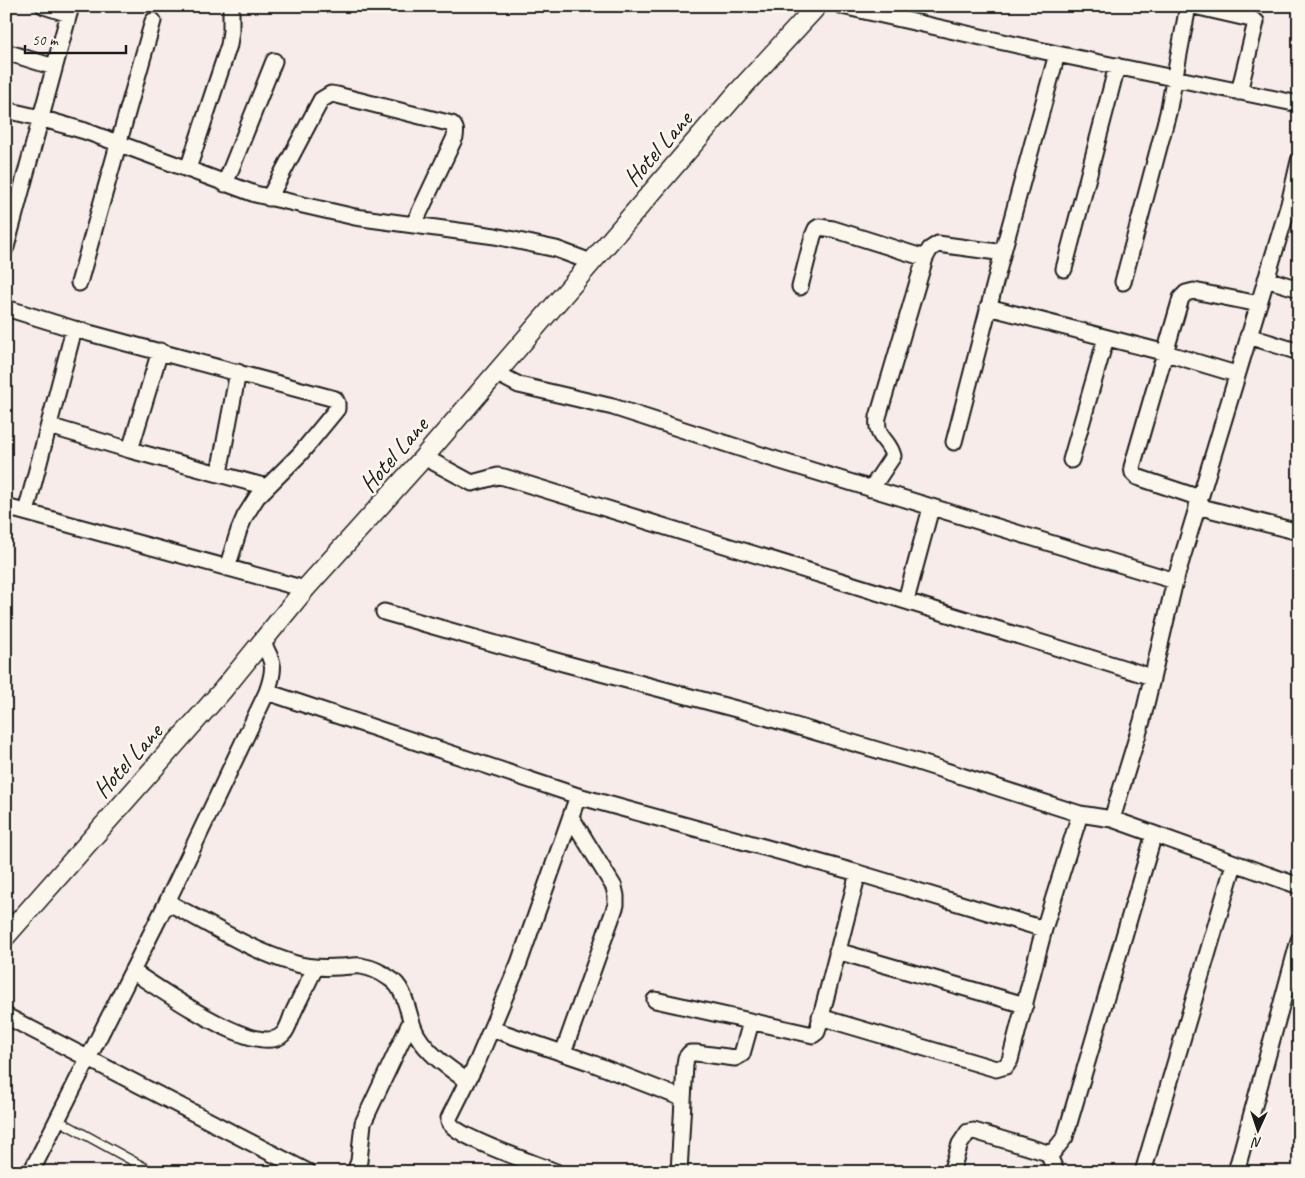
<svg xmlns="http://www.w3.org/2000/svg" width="1305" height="1178" font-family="Caveat,sans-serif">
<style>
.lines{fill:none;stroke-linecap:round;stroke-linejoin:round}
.service-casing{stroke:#1c1c1c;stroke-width:11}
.minor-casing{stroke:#1c1c1c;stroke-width:19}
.tertiary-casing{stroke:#1c1c1c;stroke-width:22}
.service{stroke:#fbf7ec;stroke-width:8}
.minor{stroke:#fbf7ec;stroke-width:15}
.tertiary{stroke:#fbf7ec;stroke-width:19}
.labels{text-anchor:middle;stroke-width:5;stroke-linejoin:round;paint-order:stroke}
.street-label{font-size:25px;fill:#1c1c1c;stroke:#fbf7ec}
</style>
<rect width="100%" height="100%" fill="#f8eceb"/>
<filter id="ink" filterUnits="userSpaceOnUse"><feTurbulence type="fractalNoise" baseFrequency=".02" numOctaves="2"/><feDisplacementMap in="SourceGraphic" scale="10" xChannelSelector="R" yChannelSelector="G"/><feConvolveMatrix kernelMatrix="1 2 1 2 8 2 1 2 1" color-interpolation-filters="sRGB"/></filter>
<g filter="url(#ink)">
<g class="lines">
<g class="service-casing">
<path id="service" d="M58,1120L153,1172"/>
</g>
<g class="minor-casing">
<path id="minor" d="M44,6L69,14
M842,6L1057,54L1299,104
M1194,6L1251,19L1256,22L1239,92
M6,52L54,67
M6,110L40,118L85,131L255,194L355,217L495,236L556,249L591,262
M188,169L229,45L231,31V6
M225,184L274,61
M269,198L321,100L331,94L337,95L452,124C456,128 456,131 455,137L414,224
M6,247L71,6
M1064,269L1117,66
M1266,279L1299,289
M1123,282L1168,113L1188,6
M79,283L153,21
M800,287L813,236L816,229L819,227L833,229L925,258
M988,307L1166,353L1236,374
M6,308L74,329L335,399L337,403V409L300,454L257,497L245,516L239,530L227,568
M1248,336L1299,352
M496,373L519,385L613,407L764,456L1175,581
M49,426L130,450L267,487
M954,442L1004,248
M130,450L160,351
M424,457L472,483L498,476L504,477L1152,677
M1071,460L1106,338
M219,473L238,372
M871,489L893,456C889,439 875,439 878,417L925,258L930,249L938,244L997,252L1004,248L1057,54
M1200,498L1137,477L1133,473L1132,467L1181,298L1186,293L1194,291L1259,304
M1197,506L1299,532
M6,507L305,589
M26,512L74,329
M906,600L931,508
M384,612L563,663L755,714L918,762L1080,814L1112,819L1299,886
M267,692L578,796L858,873L1044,929
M1112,819L1142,721L1175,581L1289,204L1299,161
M167,902C208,923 249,950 293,963C308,968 323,968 339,967C346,967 354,965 361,966C372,968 381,972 389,978C408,989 407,1018 417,1035C429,1055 449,1068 467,1081
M837,951L1025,1005
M132,971C156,986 258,1060 283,1034C288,1029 290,1020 293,1013C300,998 308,983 315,968
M655,1000L813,1035L817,1032L858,873
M6,1016L308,1172
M820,1017L996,1069L1006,1066L1010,1060L1044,929L1080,814
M492,1029L589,1062L682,1098
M563,1053L616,905V896L614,887L571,817
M1048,1153L1056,1172
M31,1172L167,902L267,692C275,669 275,663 262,642
M355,1172L359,1161L363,1123L411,1021
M556,1172C537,1164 457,1138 449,1122V1118L478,1060L519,963L578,796
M679,1172L685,1065L686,1058L690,1053H696L735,1058L742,1054L751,1022
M951,1172L960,1144L968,1132L974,1131L1048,1153L1054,1151L1065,1137L1154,834
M1143,1172L1234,864
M1236,1172L1299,940"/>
</g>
<g class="tertiary-casing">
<path id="tertiary" d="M6,936L222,691L305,589L424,457L738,92L817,6"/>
</g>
<use href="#service" class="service"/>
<use href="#minor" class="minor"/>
<use href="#tertiary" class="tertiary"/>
</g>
</g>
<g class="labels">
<g class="street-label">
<text transform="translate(657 148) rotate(-49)" y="9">Hotel Lane</text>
<text transform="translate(393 454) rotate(-49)" y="9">Hotel Lane</text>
<text transform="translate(127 760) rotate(-48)" y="9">Hotel Lane</text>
</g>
</g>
<rect width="1305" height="1178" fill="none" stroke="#fbf7ec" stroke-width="25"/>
<rect x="12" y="12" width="1280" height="1153" fill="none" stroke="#1c1c1c" stroke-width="2" filter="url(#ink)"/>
<g transform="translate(1258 1130) rotate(183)" stroke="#fbf7ec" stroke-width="4" paint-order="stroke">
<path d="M0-4L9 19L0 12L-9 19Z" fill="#1c1c1c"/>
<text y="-8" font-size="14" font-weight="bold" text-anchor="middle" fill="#1c1c1c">N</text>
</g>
<path d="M25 45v8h101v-8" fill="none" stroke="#1c1c1c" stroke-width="2.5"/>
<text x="32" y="45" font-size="15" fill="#1c1c1c" stroke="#fbf7ec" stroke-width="4" paint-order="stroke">50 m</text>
</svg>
